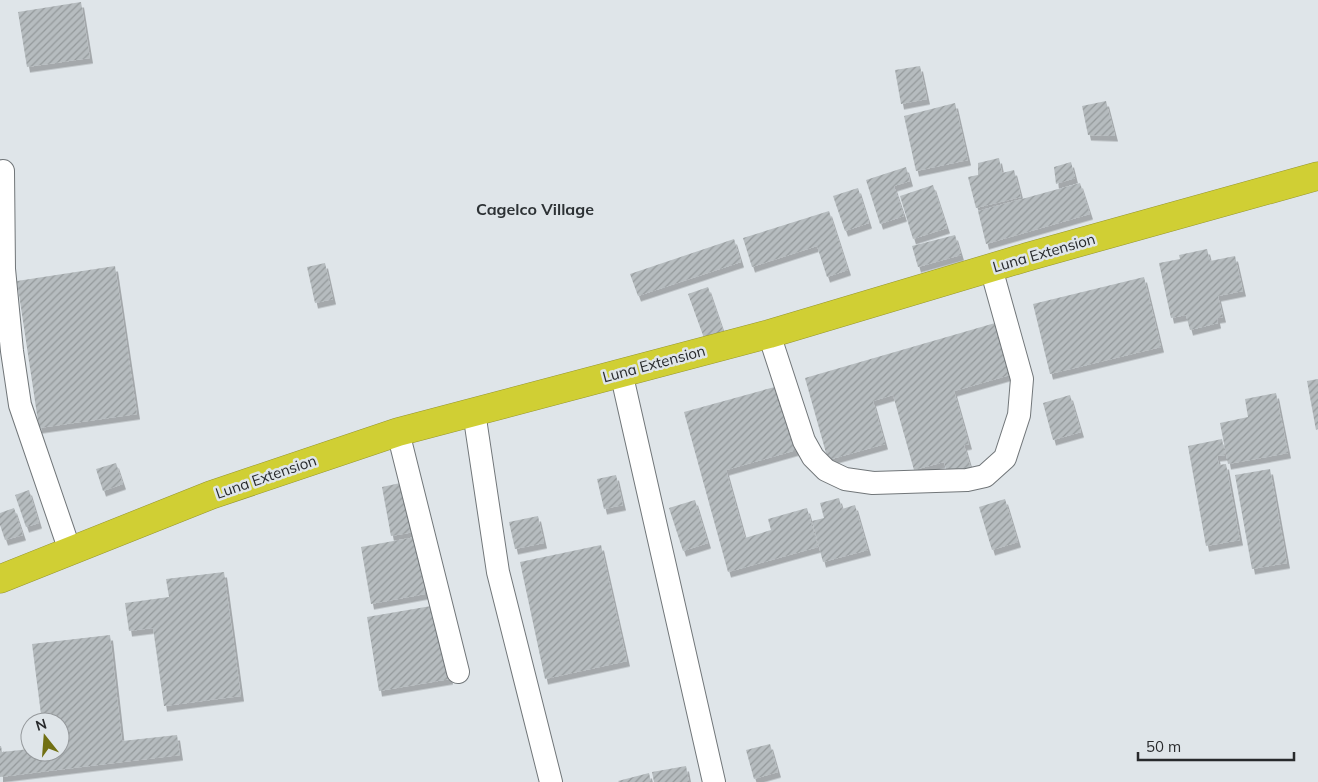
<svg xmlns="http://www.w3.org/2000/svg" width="1318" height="782" font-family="Mulish,sans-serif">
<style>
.building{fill:url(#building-hatch);filter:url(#shadow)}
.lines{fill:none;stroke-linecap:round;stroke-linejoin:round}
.minor-casing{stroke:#717679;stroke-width:24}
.highway-casing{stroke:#959531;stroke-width:29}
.minor{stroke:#fff;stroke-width:22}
.highway{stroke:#d0cf34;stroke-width:28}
.labels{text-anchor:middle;stroke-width:5;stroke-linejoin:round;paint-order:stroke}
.street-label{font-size:15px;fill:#282a2c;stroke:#dfe5e9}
.neighbourhood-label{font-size:16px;font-weight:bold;fill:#2d3235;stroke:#dfe5e9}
</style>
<defs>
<pattern id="building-hatch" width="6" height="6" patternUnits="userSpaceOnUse" patternTransform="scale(1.25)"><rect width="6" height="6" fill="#b6bcbf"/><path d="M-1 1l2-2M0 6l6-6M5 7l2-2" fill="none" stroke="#94999b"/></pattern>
<filter id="shadow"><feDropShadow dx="3" dy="5.5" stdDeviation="0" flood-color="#0004"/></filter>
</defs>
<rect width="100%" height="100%" fill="#dfe5e9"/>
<path class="building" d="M81,2L90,58L27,67L18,12Z
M920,66L927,99L901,104L895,70Z
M1106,101L1115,136L1088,135L1082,106Z
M955,103L968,160L916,171L904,116Z
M999,158L1002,173L1014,170L1021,197L976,208L968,177L978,175V163Z
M1071,162L1075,178L1056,184L1054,167Z
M906,167L910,181L894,186L904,216L880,224L866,180Z
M1080,183L1090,214L986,244L978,211Z
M933,185L947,228L913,239L900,196Z
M858,188L869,223L845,231L833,196Z
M829,211L848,270L827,277L817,246L752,267L743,238Z
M955,235L961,255L918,267L912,246Z
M734,239L741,262L638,296L630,274Z
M1207,249L1210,261L1235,256L1243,291L1218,296L1223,317L1217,318L1218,323L1190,330L1186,315L1171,318L1159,263L1180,259L1179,255Z
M325,263L333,299L315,303L307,267Z
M115,266L137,414L39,428L17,281Z
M1144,277L1161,347L1050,374L1033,304Z
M708,287L723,331L704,338L688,294Z
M1002,321L1017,373L954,391L969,444L964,445L972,472L949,478L944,462L914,470L893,395L873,401L885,444L828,460L805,378Z
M1318,379V429L1316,430L1307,381Z
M782,385L800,449L726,470L745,538L771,530L768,519L807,508L818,547L728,572L684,412Z
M1276,393L1288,453L1228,464L1220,423L1248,417L1245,399Z
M1070,395L1081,432L1053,440L1043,403Z
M1222,439L1225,455L1217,456L1219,465L1226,464L1240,540L1206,546L1188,446Z
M116,463L123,484L103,491L96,469Z
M1270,469L1287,563L1252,569L1235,475Z
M616,475L623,505L604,509L597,479Z
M405,482L414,532L391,536L382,487Z
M29,490L39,523L26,527L15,495Z
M839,498L842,509L855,505L868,550L823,562L812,521L824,518L820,503Z
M1005,499L1018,542L992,550L979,507Z
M695,500L708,543L683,551L669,508Z
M14,508L23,535L5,540L0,525V513Z
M538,516L544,543L515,549L509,522Z
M415,537L425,594L371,604L361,547Z
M601,545L627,661L545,679L520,562Z
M224,572L241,696L164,706L153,628L129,631L125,603L169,597L166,579Z
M437,605L450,679L379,691L367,617Z
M110,635L122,741L177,735L180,755L0,777V746H1L2,752L30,749V752H60V722H42L32,644Z
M770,744L778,772L754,779L746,750Z
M686,766L689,782H654L652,772Z
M649,773L651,782H619L618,781Z"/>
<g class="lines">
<g class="minor-casing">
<path id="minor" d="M3,171L4,269L12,351L20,405L70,551
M769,334L804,441L813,457L826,470L845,479L873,483L967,480L985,476L1005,458L1019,415L1022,379L991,268
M621,372L714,782
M474,412L498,572L551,782
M398,432L458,672"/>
</g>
<g class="highway-casing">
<path id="highway" d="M0,579L211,495L398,432L769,334L1027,257L1318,176"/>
</g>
<use href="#minor" class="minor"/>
<use href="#highway" class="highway"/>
</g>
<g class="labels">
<g class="street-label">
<text transform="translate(1044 253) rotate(-16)" y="5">Luna Extension</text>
<text transform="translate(654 364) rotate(-15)" y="5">Luna Extension</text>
<text transform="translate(266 477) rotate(-19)" y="5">Luna Extension</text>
</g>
<g class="neighbourhood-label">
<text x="535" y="215">Cagelco Village</text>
</g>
</g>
<g transform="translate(45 737) rotate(343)"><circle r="24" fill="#dfe5e9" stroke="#969a9d"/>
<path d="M0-4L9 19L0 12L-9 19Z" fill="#717013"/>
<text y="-8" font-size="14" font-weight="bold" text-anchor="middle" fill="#282a2c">N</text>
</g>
<path d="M1138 752v8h156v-8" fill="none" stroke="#282a2c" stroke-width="2.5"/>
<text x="1146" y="752" font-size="15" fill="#282a2c" stroke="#dfe5e9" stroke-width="4" paint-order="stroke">50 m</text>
</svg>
